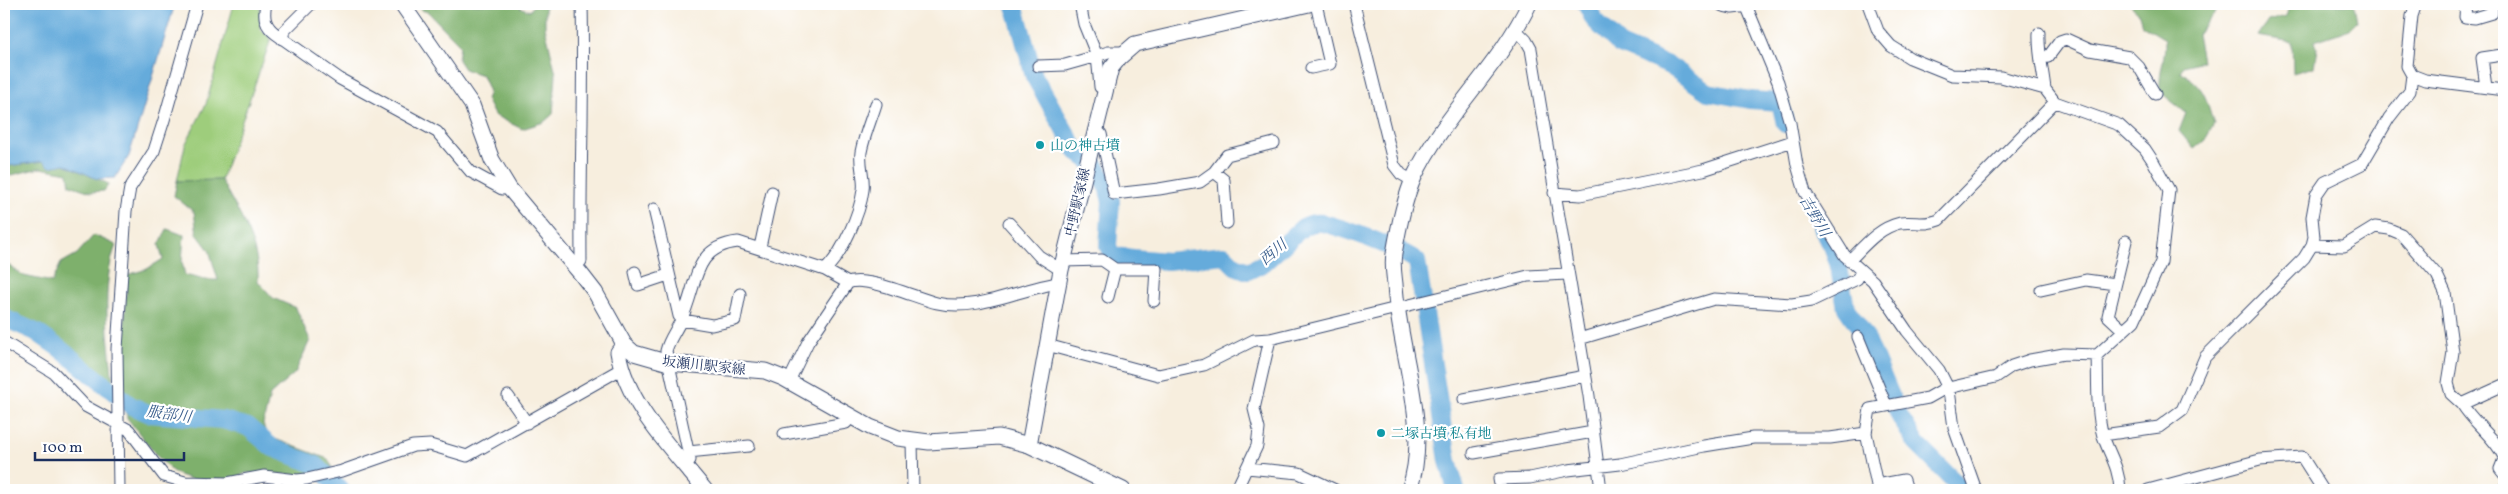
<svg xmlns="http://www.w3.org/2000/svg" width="2508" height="494" font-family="Vollkorn,'Noto Serif JP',serif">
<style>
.green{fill:#9ecd7c;stroke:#5c7e6d}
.forest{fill:#7eb06c;stroke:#4c7065}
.water{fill:#65abdb;stroke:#406d9c}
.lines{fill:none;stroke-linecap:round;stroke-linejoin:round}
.river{stroke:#65abdb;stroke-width:18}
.street-casing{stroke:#3c4c71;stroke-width:13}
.secondary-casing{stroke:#3c4c71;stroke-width:17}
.street{stroke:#fff;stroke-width:11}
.secondary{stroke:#fff;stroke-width:15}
.culture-dot{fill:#0f9aa8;stroke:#fff;stroke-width:2}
.labels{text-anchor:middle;stroke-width:4.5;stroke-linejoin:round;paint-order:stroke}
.culture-label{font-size:14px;fill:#0d838f;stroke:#fff;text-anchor:start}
.street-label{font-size:14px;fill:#1b2f5e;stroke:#fff}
.water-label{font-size:15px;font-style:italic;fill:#355a8a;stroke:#fff}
</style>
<rect width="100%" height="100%" fill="#fff"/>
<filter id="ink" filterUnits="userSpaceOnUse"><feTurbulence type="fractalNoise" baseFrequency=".02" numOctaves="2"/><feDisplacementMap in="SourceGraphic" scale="10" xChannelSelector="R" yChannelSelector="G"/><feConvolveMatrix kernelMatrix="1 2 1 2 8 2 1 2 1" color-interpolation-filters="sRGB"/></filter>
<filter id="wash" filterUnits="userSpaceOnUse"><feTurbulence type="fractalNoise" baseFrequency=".0096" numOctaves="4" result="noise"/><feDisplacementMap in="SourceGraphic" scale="20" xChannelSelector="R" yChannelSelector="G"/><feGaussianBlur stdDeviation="1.12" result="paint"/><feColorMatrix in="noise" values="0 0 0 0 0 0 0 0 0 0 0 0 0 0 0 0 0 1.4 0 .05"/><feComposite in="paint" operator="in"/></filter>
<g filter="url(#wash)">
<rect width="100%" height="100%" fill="#f7eede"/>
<path class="green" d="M234,4H260V29L271,39L221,180L177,181L185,145L206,104Z"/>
<path class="forest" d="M419,4H522L520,7L530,11L534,4H545V27L556,74L553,114L544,122L522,129L494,115L486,99L489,92L482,75L464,69L458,60L460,45L428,12L421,10Z
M2129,4H2222L2197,34L2202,61L2184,66L2180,71C2206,88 2205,96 2214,124L2205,140L2194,149L2179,131L2186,113L2160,92C2158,73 2166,59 2165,39L2142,25L2138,12Z
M2290,4H2354L2357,21L2350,29L2315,41L2317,48L2314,67L2293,73L2292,42L2258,36L2268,21L2286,16Z
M44,161L50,167L64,164L109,184L104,191L91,192L70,185L68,173L40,168L4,177V162L9,166Z
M221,180C238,212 260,244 258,281L273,298L296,308L310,340L295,373L270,395L263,424L267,436L328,459L332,467L305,475L246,473L232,479L193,480L174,473L157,456L127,418L122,384L127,275L147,269L163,259L159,245L167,229L184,235L182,262L185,275L206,280H218L209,250L197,234L194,212L174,196L177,181Z
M94,235L116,245C100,287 109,339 113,384L80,356L42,330L4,314V262L24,276L52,282L61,263L77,254Z"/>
<path class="water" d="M4,4H175L129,156L115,178L97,179L65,164L50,167L43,161L9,166L4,162Z"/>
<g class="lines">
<path class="river" d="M1014,4L1034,76L1077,152L1095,165L1106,183L1111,201L1108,246L1112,256L1167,261L1224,255L1235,266L1248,271L1264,263L1303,227C1309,224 1315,222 1322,223C1342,227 1401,249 1417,261L1448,461L1456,490
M1586,4L1594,20L1620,45L1670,66L1708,92L1750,100L1780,102L1785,124
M1821,227L1832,246L1838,262L1846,308L1866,337L1900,417L1916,443L1963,490
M4,318L36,332L59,348L130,405L150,414L223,420L248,427L273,448L316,465L341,490"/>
</g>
</g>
<g filter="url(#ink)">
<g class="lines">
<g class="street-casing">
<path id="street" d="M266,4C263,17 265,26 276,34L340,79L437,132L471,172L502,189L509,188
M1354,4L1394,165L1401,174L1413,181
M1868,4L1878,31L1891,46L1910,58L1952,75L2001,77L2045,89L2055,102L2119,125L2145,149L2153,161L2169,190L2161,262L2134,321L2097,355C2098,380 2096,411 2103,436C2110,456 2119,467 2120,490
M2466,4L2465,17L2475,18L2492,13V4
M1746,5L1778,82L1790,123L1797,165L1805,192L1845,256L1873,281L1907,331L1939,370L1949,390L1954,428L1976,490
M1515,29L1526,40L1531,49L1589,396L1601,490
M2039,33C2038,52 2043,70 2045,89
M282,39L284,31L311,4
M2042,58L2048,57L2060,41L2066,39L2090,50L2129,57L2139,67L2155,94
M1038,66L1065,65L1097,56L1084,24L1080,4
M1311,68L1330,64L1316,4
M2412,75L2425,80L2504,90
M2486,87L2482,58L2502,55
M1105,89L1100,87L1097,56L1108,52H1126
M1094,130L1101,134L1114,194L1159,189L1200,182L1214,172L1227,155L1274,143
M1214,172L1224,180L1227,223
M1554,193L1580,195L1703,170L1793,141
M654,209L679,316L682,320L712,325L735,320L740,294
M1009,223L1039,256L1061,270
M2312,245L2344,246L2375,227L2389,229L2401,234L2437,275L2445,292L2453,352L2448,383L2451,394L2462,404L2504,385
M760,247L772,192
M1063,261L1102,260L1115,269H1156L1154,301
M1849,261C1864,246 1878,228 1900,223C1915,221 1924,226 1939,220L2055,102
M576,267L581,261C580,175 584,90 582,4
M825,270C842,254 860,214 863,190C865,178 859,166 861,152C864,136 871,120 876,104
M635,272L638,285L668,275
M2041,290L2086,280L2115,284
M1108,297L1115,269
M2123,330L2108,316L2126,241
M1858,337L1886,405
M1579,339L1714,299L1792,304L1811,301L1857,279L1861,272
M4,342L54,373L85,406L129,430L164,476L185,482L227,483L264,476L297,480L307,479L342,471L413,446L430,445L467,456L621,369
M1047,345L1158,375L1204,365L1254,340L1270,339L1528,276L1567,274
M789,381L808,342L848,283C866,275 916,298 937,303C977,312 1019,289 1058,283
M508,396L527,423
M1464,399L1585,376
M2462,404C2474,424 2494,436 2504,457
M1866,433L1878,490
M784,434L846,423L851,417
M2103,435L2159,427L2182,410L2205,357L2304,258L2312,245L2314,237L2312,217L2316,195L2325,182L2362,164L2389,118L2410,91L2412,75L2407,66L2412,16L2416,4
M912,441L913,490
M688,452L749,446
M1474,453L1593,432
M2504,459L2500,469L2504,474
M685,465L690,460L666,351C669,339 676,331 681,320C698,287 691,247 738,242L825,270L848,283
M1247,468L1299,473L1335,490
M1877,485L1904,480L1907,490
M119,490L117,349L126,211L130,188L154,151L164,120L197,4
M1233,490L1239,484L1257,446L1259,429L1254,409L1270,339
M1501,490L1499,479L1530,478L1568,470L1620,464L1704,446L1753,438H1830L1866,433L1870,409L1928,398L1944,389L1996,377L2012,366L2030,360L2064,354L2097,355
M2148,490L2260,460L2302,457L2323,490
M2503,490L2504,488"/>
</g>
<g class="secondary-casing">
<path id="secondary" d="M402,4L472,105L492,160L509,188L581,274L595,292L624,344L634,353L669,363L765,371L783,378L870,427L898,438L929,442L999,437L1029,445L1123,490
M1723,4L1732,6L1749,4
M624,344L618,352C627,405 672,449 705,490
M1029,445L1061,270L1111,68L1120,57L1135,44L1309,4
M1409,490C1432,427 1398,350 1395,284C1394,275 1392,264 1394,254C1398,230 1404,200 1414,177C1444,114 1500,66 1529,4"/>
</g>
<use href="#street" class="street"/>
<use href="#secondary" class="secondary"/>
</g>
</g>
<g class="culture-dot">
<circle cx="1040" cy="145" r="5"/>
<circle cx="1381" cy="433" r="5"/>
</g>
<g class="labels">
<g class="culture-label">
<text x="1050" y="150">山の神古墳</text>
<text x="1391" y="438">二塚古墳 私有地</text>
</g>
<g class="street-label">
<text transform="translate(1077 202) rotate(-77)" y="5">中野駅家線</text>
<text transform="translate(704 365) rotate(6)" y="5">坂瀬川駅家線</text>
</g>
<g class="water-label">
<text transform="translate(1815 216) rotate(59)" y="5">吉野川</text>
<text transform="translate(1273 252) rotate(-40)" y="5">西川</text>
<text transform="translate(169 414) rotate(8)" y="5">服部川</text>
</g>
</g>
<rect width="2508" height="494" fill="none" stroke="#fff" stroke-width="20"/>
<path d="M35 452v8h149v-8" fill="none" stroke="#1b2f5e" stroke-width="2.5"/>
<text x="42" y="452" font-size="15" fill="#1b2f5e" stroke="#ffffff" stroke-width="4" paint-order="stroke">100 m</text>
</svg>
